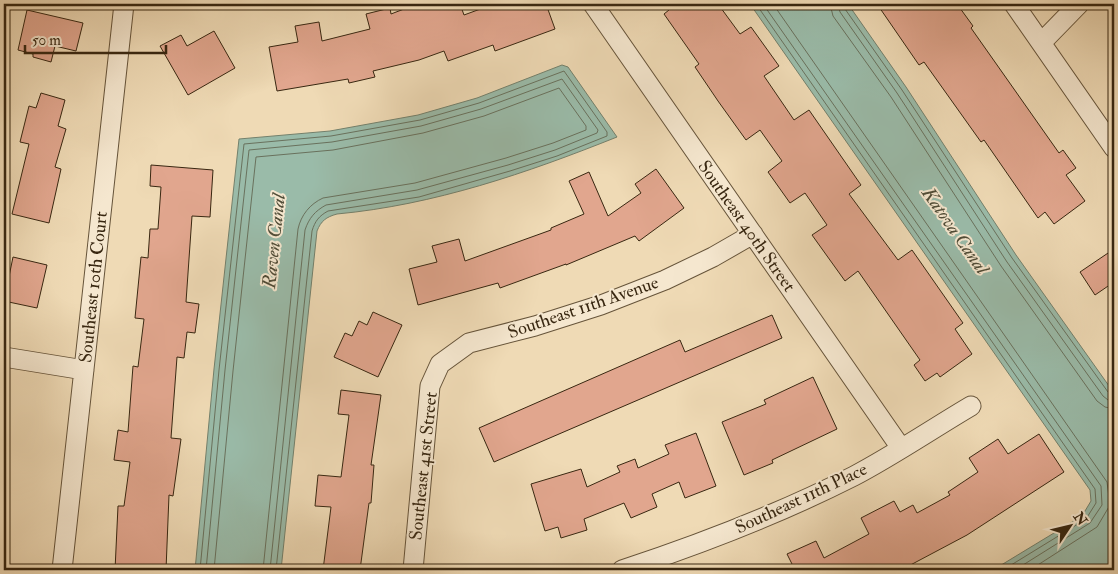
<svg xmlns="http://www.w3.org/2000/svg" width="1118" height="574" font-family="'IM FELL Double Pica',serif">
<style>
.water{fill:#9abba9;stroke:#73806c}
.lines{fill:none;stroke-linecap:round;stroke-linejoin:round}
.shore{stroke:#69715d;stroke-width:1}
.building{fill:#e1a68e;stroke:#382711}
.minor-casing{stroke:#66543a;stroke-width:21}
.minor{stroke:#f5e7cf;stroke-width:19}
.labels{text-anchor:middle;stroke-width:4;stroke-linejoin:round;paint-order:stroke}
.street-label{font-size:18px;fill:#382711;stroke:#f5e7cf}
.water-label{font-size:19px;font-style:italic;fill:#504c37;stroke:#f5e7cf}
</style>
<rect width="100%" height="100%" fill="#efdab5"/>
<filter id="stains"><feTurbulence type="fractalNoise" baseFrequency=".004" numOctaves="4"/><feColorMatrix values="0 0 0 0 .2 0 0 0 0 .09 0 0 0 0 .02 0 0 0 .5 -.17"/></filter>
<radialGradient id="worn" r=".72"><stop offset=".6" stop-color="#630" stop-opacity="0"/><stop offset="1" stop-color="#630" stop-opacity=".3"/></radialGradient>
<path class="water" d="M750,4H848L906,87L1016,255L1114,393V570H993L1082,516L1091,501L1090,490Z
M562,65L568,67L617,137C527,173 434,205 337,214C326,217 321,221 317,231L281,570H195L214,369L239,139L330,131L418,115L477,98Z"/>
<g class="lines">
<path class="shore" d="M756,4L1095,489L1096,503L1086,519L1003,570
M763,4L1101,486L1102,505L1090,523L1015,570
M773,4L1107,482L1110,505L1097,527L1030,570
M830,4L833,16L891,97L1001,266L1097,401L1105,407L1114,409
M838,4L840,12L897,93L1007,262L1103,396L1108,400L1114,401
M844,4L845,9L902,90L1012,258L1108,392L1114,395
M200,570L219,370L244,144L331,136L420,120L479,103L564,71L607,132V136L557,156L510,171L419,197L328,211C319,216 315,221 312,231L276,570
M206,570L225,370L249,150L332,142L421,126L481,109L562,79L598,130L597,133L555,150L508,165L417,190L326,205C315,211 309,218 305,230L270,570
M214,570L233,371L256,157L333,150L423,133L484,116L559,88L586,126V130L553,143L506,158L415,183L323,198C310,204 301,215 298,229L263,570"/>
</g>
<path class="building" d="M417,4H460L464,15L494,4H546L555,29L495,51L493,45L448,61L444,51L419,60L373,71L375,77L349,83L348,79L277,91L269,47L298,42L295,26L319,22L322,41L370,29L366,14L390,8L391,14Z
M664,4H718L740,34L751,27L779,66L764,76L794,120L809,110L861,185L849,194L898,260L912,250L963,323L955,329L972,354L940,377L937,373L925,381L914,365L920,360L858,271L845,281L812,235L827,225L805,193L790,203L768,172L782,161L760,130L746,140L718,101L695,67L699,64L664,14L669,10Z
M877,4H957L973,26L971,28L1059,153L1063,150L1076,168L1066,175L1085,201L1054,224L1045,212L1038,218L984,140L981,142L924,62L919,65Z
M27,10L83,23L76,51L55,46L51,62L33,57V54L18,50Z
M214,31L235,68L188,95L160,46L181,35L187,46Z
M41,93L65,100L58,126L66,129L55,167L61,169L49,223L12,214L29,144L20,142L29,106L36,108Z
M151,165L213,170L210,217L192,216L186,302L199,304L195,333L187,332L184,358L177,357L171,438L181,439L173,496L169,495L166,570H115L118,506H124L130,462L114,460L118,430L128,432L133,366L138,367L144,319L135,318L141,257L148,258L150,229H158L161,187L150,186Z
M656,169L684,208L639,241L635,236L566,265V264L500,288L498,283L418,305L409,269L437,262L432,246L459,239L465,261L551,230V228L584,214L569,181L589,172L608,216L641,193L635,184Z
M1114,249V282L1095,295L1080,272Z
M13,257L47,265L37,308L4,301Z
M373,312L402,325L378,377L334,357L345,333L352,336L359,321L367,325Z
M772,315L782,338L494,462L479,428L680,340L685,352Z
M813,377L837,429L772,460L773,463L744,475L722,422L766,404L764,400Z
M341,390L381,395L371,465H374L371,503H369L360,570H323L331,507L315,506L318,475L341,477L349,415L338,414Z
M696,433L716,486L685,498L679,482L652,494L657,507L631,518L624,503L584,519L587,530L561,538L558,527L545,531L531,484L581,469L587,487L620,472L617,466L635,459L638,468L669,454L665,445Z
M1039,434L1064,472L967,535L901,570H795L787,554L816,541L824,558L869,534L861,518L894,501L900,512L913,505L917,513L950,495L948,492L978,472L969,458L998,439L1008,454Z"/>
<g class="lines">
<g class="minor-casing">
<path id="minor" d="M593,4L901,448
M1014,4L1114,148
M1041,43L1079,4
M4,357L84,370
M62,570L124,4
M413,570L430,386L440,364L469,343L535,326L601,305L665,280L713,257L753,234
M622,570C701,544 779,514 854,476C894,455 932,429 971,406"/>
</g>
<use href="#minor" class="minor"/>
</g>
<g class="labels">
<g class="street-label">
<text transform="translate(747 226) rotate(55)" y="6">Southeast 40th Street</text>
<text transform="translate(93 287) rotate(-84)" y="6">Southeast 10th Court</text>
<text transform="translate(583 307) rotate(-19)" y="6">Southeast 11th Avenue</text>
<text transform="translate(423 466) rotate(-84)" y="6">Southeast 41st Street</text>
<text transform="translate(801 498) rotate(-25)" y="6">Southeast 11th Place</text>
</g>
<g class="water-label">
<text transform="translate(956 230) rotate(55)" y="7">Katova Canal</text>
<text transform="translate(273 241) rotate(-84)" y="7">Raven Canal</text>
</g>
</g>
<rect width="1118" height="574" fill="none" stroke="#efdab5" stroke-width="20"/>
<rect x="5" y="5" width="1108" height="564" fill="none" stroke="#382711" stroke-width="2.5"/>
<rect x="10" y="10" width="1098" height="554" fill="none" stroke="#382711"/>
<g transform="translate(1070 526) rotate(55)" stroke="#f5e7cf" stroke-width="4" paint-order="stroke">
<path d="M0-4L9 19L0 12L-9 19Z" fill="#382711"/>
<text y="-8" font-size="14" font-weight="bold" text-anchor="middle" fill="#382711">N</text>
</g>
<path d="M25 45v8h141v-8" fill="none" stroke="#382711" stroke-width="2.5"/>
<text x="32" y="45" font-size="15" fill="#382711" stroke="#f5e7cf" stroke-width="4" paint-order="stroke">50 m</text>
<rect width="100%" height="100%" filter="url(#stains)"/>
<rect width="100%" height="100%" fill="url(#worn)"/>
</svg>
